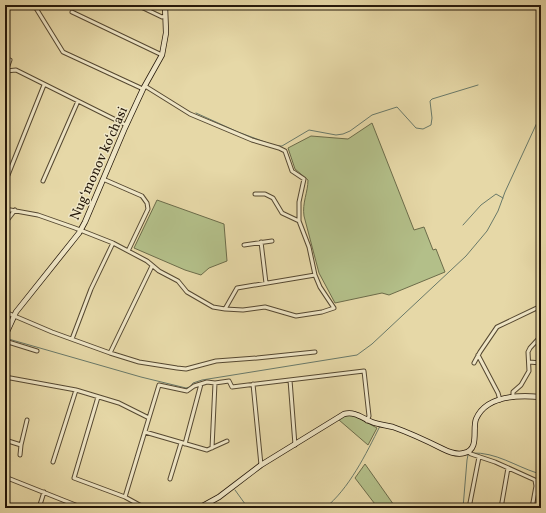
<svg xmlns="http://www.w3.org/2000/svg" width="546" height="513" font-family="Vollkorn,serif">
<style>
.green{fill:#b3bf89;stroke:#6c6c4a}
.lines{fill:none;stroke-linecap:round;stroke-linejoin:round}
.stream{stroke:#697969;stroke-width:1}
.street-casing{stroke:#554831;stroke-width:5}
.secondary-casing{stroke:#25180a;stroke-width:6}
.street{stroke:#efe6c6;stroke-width:3}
.secondary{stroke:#efe6c6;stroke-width:4.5}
.labels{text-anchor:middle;stroke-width:3;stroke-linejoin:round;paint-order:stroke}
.street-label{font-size:14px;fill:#25180a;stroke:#efe6c6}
</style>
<rect width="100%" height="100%" fill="#e6d8a7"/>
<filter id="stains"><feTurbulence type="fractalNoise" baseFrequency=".005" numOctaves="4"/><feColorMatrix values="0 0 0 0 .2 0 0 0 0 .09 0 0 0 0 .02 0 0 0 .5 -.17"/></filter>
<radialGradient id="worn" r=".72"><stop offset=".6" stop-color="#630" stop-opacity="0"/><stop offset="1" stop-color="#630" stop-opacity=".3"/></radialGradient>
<path class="green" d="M372,123L414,230L424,227L433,250L436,249L445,272L389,295L382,293L335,303L319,273L304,216C302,203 308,192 308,180L295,169L288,148L311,136L348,139Z
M157,200L224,224L227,261L209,268L201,275L185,270L134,248Z
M343,415H353L377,428L368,445L339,420Z
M365,464L396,508H378L355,478Z"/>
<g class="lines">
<path class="stream" d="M196,113L238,132L273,145
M276,146H282L309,130L336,135L343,134L350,131L372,115L397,107L416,128L423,129L431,125L432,118L430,101L432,99L478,85
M463,225L481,205L496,194L503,198
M5,338L141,377L186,388L190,387L193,383L202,380L357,355L372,344L466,256L487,231L498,211L505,192L541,114
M472,453C496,452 515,466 537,473L539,471L541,472
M235,490L248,508
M325,508C349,489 366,454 380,426
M463,508L467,460L468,455L469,454"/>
<g class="street-casing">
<path id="street" d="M34,5L63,52L143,89
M137,5L162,17L165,16
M72,12L162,55
M6,71L16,70L126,125
M5,74L10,60
M145,86L190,114L252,140L279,148L285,151L292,171L304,179L299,202V221
M8,175L44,85
M103,179L142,196L147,203L148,209L128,251
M43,181L78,101
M5,209L38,215L75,228L113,243L147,261L159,271L178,281L187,292L213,307L225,309L243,310L265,307L296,316L322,312L334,308L320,287L315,275L309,247L299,221L282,213L273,198L265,194H255
M5,223L15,210
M261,242L266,283
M244,245L272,241
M225,309L237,288L315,275
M5,312L52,332L110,353L139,362L177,368L186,369L216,361L257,358L315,352
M72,339L91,289L113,243
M5,341L37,351
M110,353L152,266
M478,355L498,393L500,400
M529,362L541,363
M474,363L480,352L497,327L541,306
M5,377L76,390L119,403L149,418
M290,380L295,445
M253,384L261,465
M98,397L74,478L125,497L145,508
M513,397V392L521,385L529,371L528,352L530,348L541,336
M145,432L207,450L227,441
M5,440L21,445L27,420
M185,444L201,384
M212,448L215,383
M468,452L471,454L495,462L535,480L536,486L532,508
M20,455L21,445
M53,462L76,390
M5,477L83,508
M170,479L181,443
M125,497L159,385L187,391L194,386L207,382L215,383L229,381L232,387L364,371L369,416L367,421
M39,508L44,492
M469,508L479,457
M501,508L508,468"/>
</g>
<g class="secondary-casing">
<path id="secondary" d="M5,336L16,312L79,233L85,222L124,130L143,89L162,55L166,33L165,5
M199,508L219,497L261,465L344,414C355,411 362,418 372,422C379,425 386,425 393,427C410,433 427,441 443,449C449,452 457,455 464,453C480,450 472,429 476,419C486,395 520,395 541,397"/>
</g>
<use href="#street" class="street"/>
<use href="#secondary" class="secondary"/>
</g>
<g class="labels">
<g class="street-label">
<text transform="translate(98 163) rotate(-66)" y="5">Nugʻmonov koʻchasi</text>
</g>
</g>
<rect width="546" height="513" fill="none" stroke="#e6d8a7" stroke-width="20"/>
<rect x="6" y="6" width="534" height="501" fill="none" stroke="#25180a" stroke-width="2"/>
<rect x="10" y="10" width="526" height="493" fill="none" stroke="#25180a"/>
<rect width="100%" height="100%" filter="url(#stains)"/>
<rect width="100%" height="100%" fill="url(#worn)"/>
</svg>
